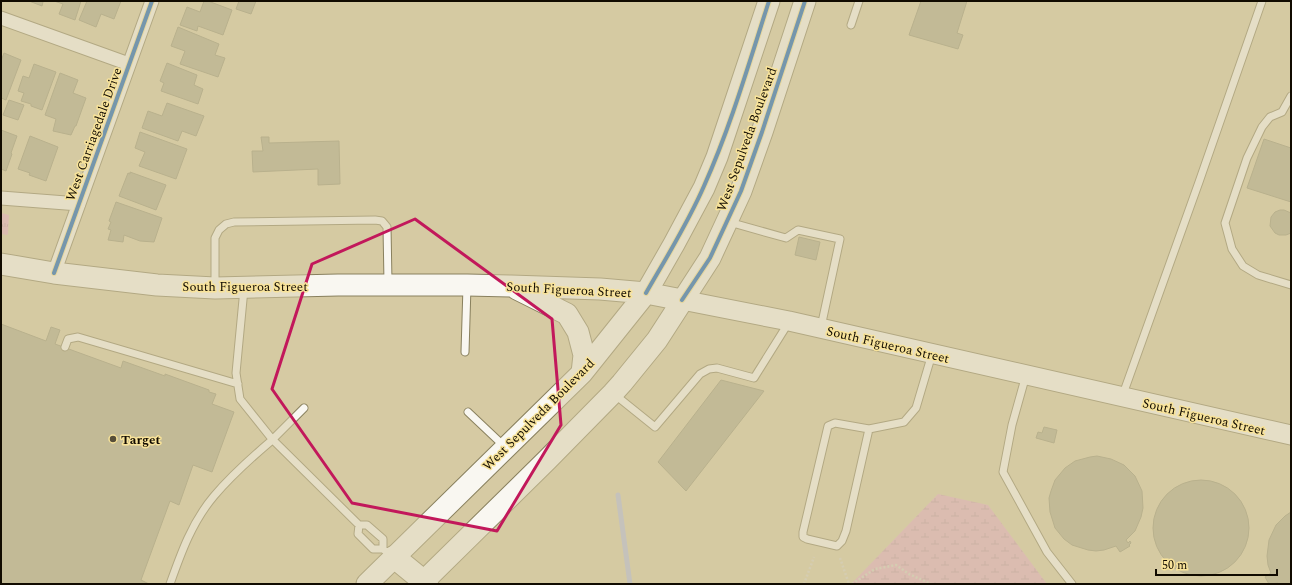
<svg xmlns="http://www.w3.org/2000/svg" width="1292" height="585" font-family="Spectral,serif">
<style>
.grass{fill:url(#grass-tufts)}
.wetland{fill:url(#wetland-marsh)}
.lines{fill:none;stroke-linecap:round;stroke-linejoin:round}
.stream{stroke:#b1b8da;stroke-width:5}
.building{fill:#aba788;stroke:#969273}
.lane-casing{stroke:#89805e;stroke-width:9}
.street-casing{stroke:#89805e;stroke-width:15}
.secondary-casing{stroke:#89805e;stroke-width:21}
.primary-casing{stroke:#89805e;stroke-width:23}
.highway-casing{stroke:#89805e;stroke-width:24}
.path{stroke:#d4d0c4;stroke-width:2.5;stroke-dasharray:2 2;stroke-linecap:butt}
.lane{stroke:#f9f7f1;stroke-width:7}
.street{stroke:#f9f7f1;stroke-width:13}
.secondary{stroke:#f9f7f1;stroke-width:19}
.primary{stroke:#f9f7f1;stroke-width:21}
.highway{stroke:#f9f7f1;stroke-width:22}
.cycleway-casing{stroke:#f8e39a;stroke-width:6}
.cycleway{stroke:#0057b8;stroke-width:4}
.marked{fill:none;stroke:#c2185b;stroke-width:3;stroke-linejoin:round}
.poi-dot{fill:#564e39;stroke:#f8e39a;stroke-width:1.5}
.labels{text-anchor:middle;stroke-width:3;stroke-linejoin:round;paint-order:stroke}
.street-label{font-size:13px;fill:#110b00;stroke:#f8e39a}
.poi-label{font-size:13px;font-weight:bold;fill:#110b00;stroke:#f8e39a;text-anchor:start}
</style>
<defs>
<pattern id="grass-tufts" width="24" height="20" patternUnits="userSpaceOnUse"><rect width="24" height="20" fill="#e2acc2"/><path d="M3 7l-1-3M5 7V3M7 7l1-3M15 17l-1-3M17 17v-4M19 17l1-3" fill="none" stroke="#c193a5"/></pattern>
<pattern id="wetland-marsh" width="20" height="14" patternUnits="userSpaceOnUse"><rect width="20" height="14" fill="#e2acc2"/><path d="M1 5h8M5 5V1M11 12h8M15 12V8" fill="none" stroke="#c193a5"/></pattern>
</defs>
<rect width="100%" height="100%" fill="#d6caa3"/>
<path class="grass" d="M1,213L9,215L8,234L7,235L1,234Z"/>
<path class="wetland" d="M938,494L988,505L1047,584H851Z"/>
<g class="lines">
<path class="stream" d="M618,495L630,584"/>
</g>
<path class="building" d="M29,1H43V2L42,6Z
M54,1H81L75,20L59,14L63,4Z
M87,1H121L114,19L101,14L96,27L79,20Z
M204,1H208L232,10L223,35L198,26L197,31L180,25L187,7L200,12Z
M239,1H256L251,14L236,9Z
M921,1H967L957,33L963,35L958,49L909,35Z
M178,27L219,44L215,55L225,58L218,77L180,64L185,51L171,46Z
M4,53L21,60L6,100L1,98V61Z
M167,63L197,75L194,85L203,89L198,104L161,91L164,83L160,81Z
M34,64L56,72L42,110L31,106V104L21,101L24,93L18,91L23,76L29,78Z
M60,73L78,80L73,93L86,98L76,126H75L71,135L53,131L56,119L45,115Z
M9,100L24,105L18,120L3,115Z
M167,103L204,116L196,136L182,131L178,141L142,128L148,111L162,116Z
M1,130L17,136L11,153L12,154L6,171L1,169Z
M140,132L187,149L176,179L139,166L145,152L135,148Z
M30,136L58,147L46,181L29,175L30,173L18,169Z
M261,137H269V143L339,141L340,184L318,185V169L253,172L252,151H263Z
M1264,139L1291,148V202L1247,188Z
M130,172L166,185L156,210L119,196L128,173L130,174Z
M116,202L162,218L154,242L140,241L124,235L123,242L108,240L111,230L108,229L111,222L109,221Z
M1280,210H1284L1291,213V233L1286,235H1279L1275,233L1270,226L1271,217L1275,212Z
M799,237L820,242L816,260L795,255Z
M1,324L46,341L51,327L60,330L55,344L121,368L123,361L165,376V374L209,390V392L216,394L212,404L234,412L212,472L193,465L179,505L170,501L141,580L149,584H1Z
M721,380L764,391L686,491L658,462Z
M1044,427L1057,430L1054,443L1036,438L1038,432L1042,433Z
M1097,456L1111,459L1124,465L1135,476L1142,491L1143,508L1141,517L1135,531L1126,540L1128,543L1130,541L1131,543L1129,545L1130,546L1120,552L1116,546L1104,550L1096,551L1088,550L1072,545L1064,539L1055,528L1050,512L1049,498L1051,491L1055,480L1065,468L1075,461L1090,457Z
M1153 528a48 48 0 1 1 96 0a48 48 0 1 1-96 0Z
M1291,512V584H1278V583L1269,584L1265,577L1271,573L1268,565L1267,556L1269,540L1276,525L1285,516Z"/>
<g class="lines">
<g class="lane-casing">
<path id="lane" d="M851,25L859,1
M1291,96L1282,112L1270,117L1262,127L1247,158L1225,223L1232,249L1243,266L1258,275L1291,285
M729,222L786,238L798,230L840,239L821,327
M215,286V238L219,230L226,224L234,222L375,220L382,221L387,227L388,282
M244,289L236,373L240,399L272,439L359,525H367L383,539V549
M65,347L68,339L78,337L238,384
M465,352L467,286
M1026,375L1012,425L1003,472L1047,552L1072,584
M614,394L655,427L700,374L709,369L717,368L754,378L789,322
M1122,397L1199,182L1262,1
M468,412L504,446
M869,429L846,531L842,541L837,546L807,539L803,537V532L828,426L835,423L869,429L904,422L916,408L932,354
M359,525L358,534L373,549H383L386,551
M170,584C181,553 192,522 214,496C231,476 251,458 271,441C282,430 293,419 304,408"/>
</g>
<g class="street-casing">
<path id="street" d="M1,18L129,64
M1,198L79,204
M54,273L152,1"/>
</g>
<g class="secondary-casing">
<path id="secondary" d="M682,300L789,321L1291,435"/>
</g>
<g class="primary-casing">
<path id="primary" d="M1,264L54,273L157,285L215,288L338,285H467L511,286L600,289L646,293L682,300
M517,289L567,314L578,332L584,355L582,373
M367,584L582,373L646,293L674,244L704,188L717,157L769,1
M421,584L547,460L613,393L622,383L657,340L710,258L741,191L762,132L805,1"/>
</g>
<g class="highway-casing">
<path id="highway" d="M394,557L427,584"/>
</g>
<path class="path" d="M840,558L849,584
M804,584L814,557
M852,584L875,569L896,565L909,574L931,584"/>
<use href="#lane" class="lane"/>
<use href="#street" class="street"/>
<use href="#secondary" class="secondary"/>
<use href="#primary" class="primary"/>
<use href="#highway" class="highway"/>
<g class="cycleway-casing">
<path id="cycleway" d="M54,273L152,1
M646,293C666,258 688,223 704,186C731,126 749,63 769,1
M682,300L710,258L741,191L762,132L805,1"/>
</g>
<use href="#cycleway" class="cycleway"/>
</g>
<path d="M0 0H1292V585H0ZM415,219L552,319L561,425L497,531L352,503L272,389L312,264Z" fill="#d6caa3" fill-opacity=".55" fill-rule="evenodd"/>
<path class="marked" d="M415,219L552,319L561,425L497,531L352,503L272,389L312,264Z"/>
<circle class="poi-dot" cx="113" cy="439" r="4"/>
<g class="labels">
<g class="street-label">
<text transform="translate(93 134) rotate(-70)" y="5">West Carriagedale Drive</text>
<text transform="translate(746 139) rotate(-70)" y="5">West Sepulveda Boulevard</text>
<text x="245" y="291">South Figueroa Street</text>
<text transform="translate(569 289) rotate(3)" y="5">South Figueroa Street</text>
<text transform="translate(888 344) rotate(13)" y="5">South Figueroa Street</text>
<text transform="translate(538 414) rotate(-45)" y="5">West Sepulveda Boulevard</text>
<text transform="translate(1204 416) rotate(13)" y="5">South Figueroa Street</text>
</g>
<g class="poi-label">
<text x="121" y="444">Target</text>
</g>
</g>
<rect width="1292" height="585" fill="none" stroke="#110b00" stroke-width="4"/>
<path d="M1156 569v6h121v-6" fill="none" stroke="#110b00" stroke-width="2"/>
<text x="1162" y="569" font-size="12" fill="#110b00" stroke="#f8e39a" stroke-width="3" paint-order="stroke">50 m</text>
</svg>
